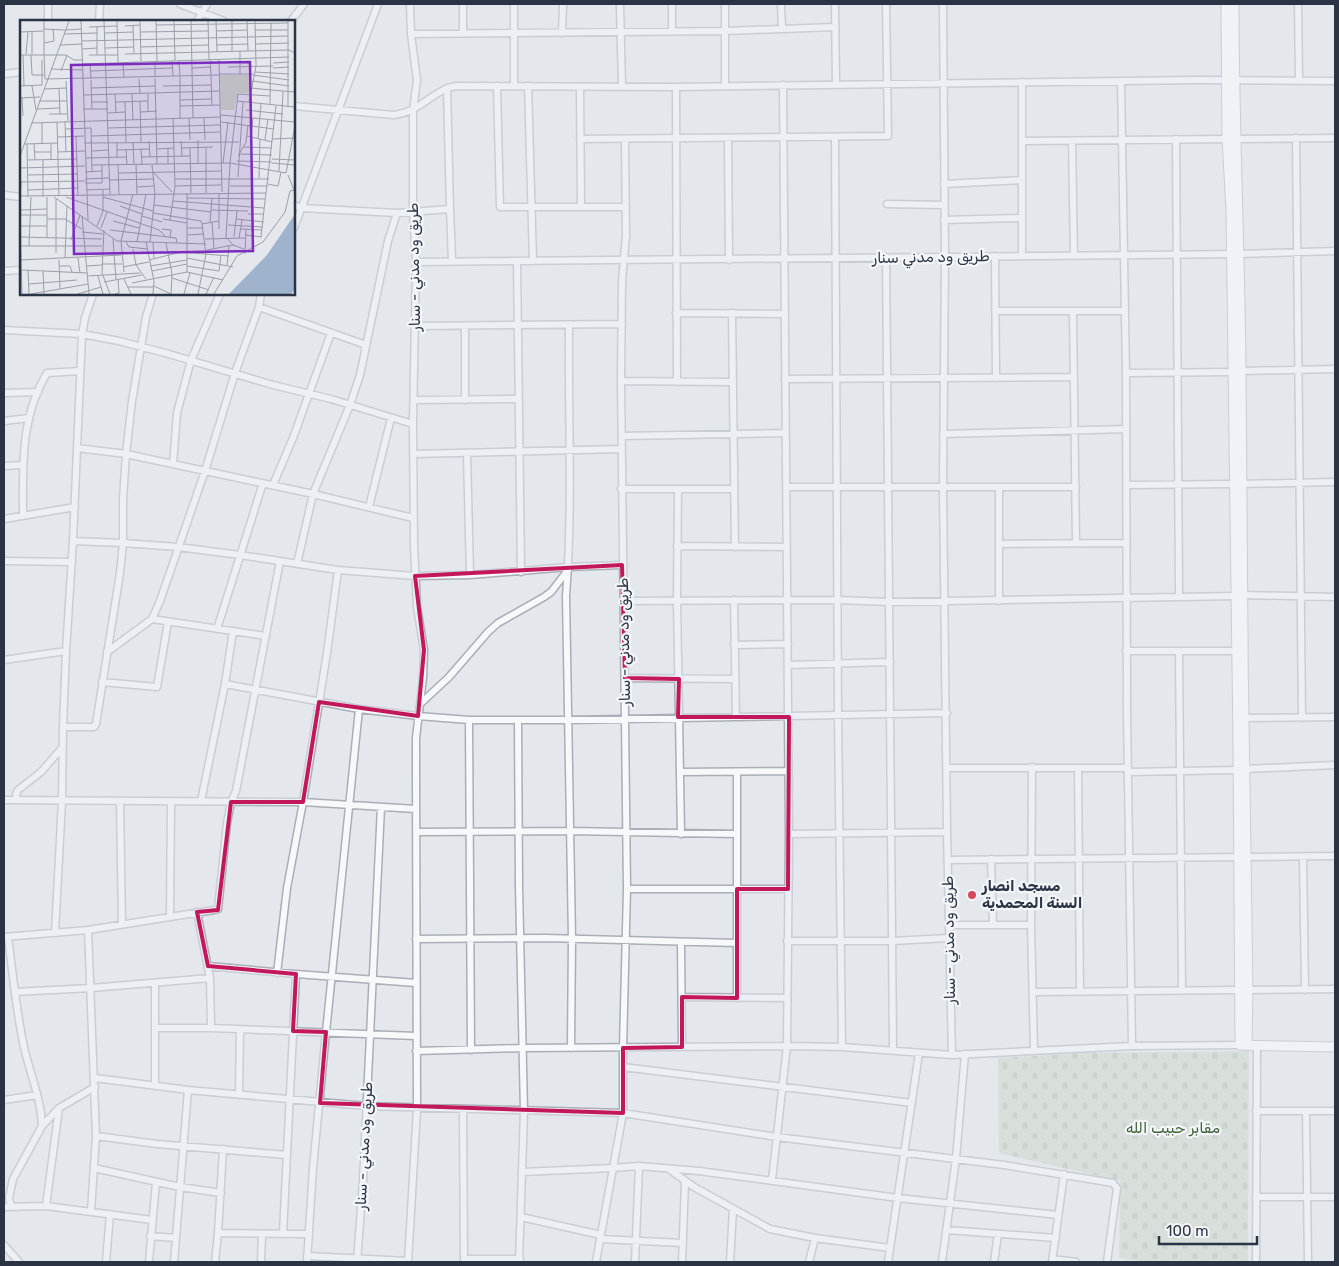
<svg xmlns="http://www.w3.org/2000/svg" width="1339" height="1266" font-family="Rubik,'Noto Naskh Arabic',sans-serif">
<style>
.cemetery{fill:url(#cemetery-stones)}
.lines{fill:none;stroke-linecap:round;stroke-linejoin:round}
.street-casing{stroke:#a9aeb7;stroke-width:9}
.secondary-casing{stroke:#a9aeb7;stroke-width:11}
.street{stroke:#f7f8fa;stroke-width:6}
.secondary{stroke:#fff;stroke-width:9}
.marked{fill:none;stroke:#c2185b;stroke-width:4;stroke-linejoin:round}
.poi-dot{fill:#d1495b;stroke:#f4f6f9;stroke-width:2}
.labels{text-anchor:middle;stroke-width:4.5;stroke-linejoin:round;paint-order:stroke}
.street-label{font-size:15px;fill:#2b3445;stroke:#f4f6f9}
.poi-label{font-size:15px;font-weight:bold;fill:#2b3445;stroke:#f4f6f9;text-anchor:start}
.park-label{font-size:15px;fill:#3f6138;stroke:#f4f6f9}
.inset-road{fill:none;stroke:#9a9fa9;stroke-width:1}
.view{fill:#7b2cbf;fill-opacity:0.15;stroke:#7b2cbf;stroke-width:2.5}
.inset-edge{fill:none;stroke:#2b3445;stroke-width:2.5}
</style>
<defs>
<pattern id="cemetery-stones" width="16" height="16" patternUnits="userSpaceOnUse" patternTransform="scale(1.25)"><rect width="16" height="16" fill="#c9d6c5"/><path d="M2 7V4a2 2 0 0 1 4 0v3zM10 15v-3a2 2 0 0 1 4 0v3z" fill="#adb8ab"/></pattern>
</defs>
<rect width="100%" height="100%" fill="#e4e7ec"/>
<path class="cemetery" d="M1249,1051L1248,1262H1145L1119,1258L1120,1181L999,1153L998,1058L1083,1053Z"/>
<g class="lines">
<g class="street-casing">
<path id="street" d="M48,4V21
M180,4L224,21
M463,4V33
M514,4V86
M620,4L622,87
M725,4V85
M781,4L782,29
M835,4L836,84
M943,4L945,257L943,486L947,832L952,1055
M1298,4L1299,81
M99,21L100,4
M197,21L207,4
M291,21L304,4
M672,31V4
M562,33L563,4
M411,34L725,31L835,27
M4,74L21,72
M1121,81L1126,373L1127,713L1132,1046
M497,86L500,207H626
M528,86L533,261
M580,87L581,207
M676,87L677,382
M447,88L450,209L452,261
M294,106L394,115C421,112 435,88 457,86L676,87L1195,80L1335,81
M835,137L838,716L842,1047
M728,138L729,260
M1296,138L1302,718
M580,139L888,136L886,4
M1176,139L1179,597
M1235,139L1335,138
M1022,141L1227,139
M1072,141L1074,255
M944,184L1021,180
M4,195L21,197
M887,204L944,205
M294,205L301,208L397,213L450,209
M944,220L1021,218
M294,228L378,4
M995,256L996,378
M1022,256V82
M886,257L893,1050
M517,261L521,572
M416,262L1239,254L1335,251
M4,271L21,270
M259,307L366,345
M996,311H1124
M1073,311L1076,543
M676,313L784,314
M732,313L735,547
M569,325C568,415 573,506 566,596L572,939L571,1048
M415,326L622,324
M465,326V400
M4,330L82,334L119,341L169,354L273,385L331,399L413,424
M1241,371L1335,369
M1126,373L1233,372
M785,379L1074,377
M621,381L733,382
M4,393L38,392
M414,400L518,399
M4,421L29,418
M943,434L1126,429
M622,436L785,433
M77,448L126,454L313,494L413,518
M467,453L470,575
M413,454L621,449
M173,464L177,413L191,360L220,294
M4,466L22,465
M1241,484L1335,482
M273,485L293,438L331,333
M1127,485L1233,484
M786,487H1076
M999,488V601
M621,489H733
M678,489L677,600L681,834
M369,507L391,418
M23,516C23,466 20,418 47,373L80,371
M4,519L75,507
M73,541L123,543L178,547L240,555L338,570L415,576L470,575L568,567L622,565
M999,544L1126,543
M677,546L787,547
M4,561L72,562
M297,564L313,494L350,405L360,375L388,241L397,213
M1243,595L1335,597
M734,600L736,717
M623,601L837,600L890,602L1236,596
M152,619L266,636
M217,629L263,483
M734,645L788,644
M1126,651H1236
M1179,651L1182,990
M107,652L152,619L160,601L205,471L235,373L259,307L261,294
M4,660L66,651
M788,665L890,662
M625,678L735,679
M102,682L157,687L168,622
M225,684L359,709L418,716L469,720H568L947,713
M420,704L449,677L488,632L498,623L544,597L551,592L568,570
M1244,718L1335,717
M469,720L471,1050
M518,721L519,887L524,1111L519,1262
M63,727H94L96,724L120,573L123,543V499L126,454L132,401L146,317L153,294
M1032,767L1031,925L1034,1050
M947,768H1128
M1078,768L1080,991
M1245,769L1335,765
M680,772L788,771
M1129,772L1238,770
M4,800L303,802L416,809
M17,800L16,794L18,790L41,772L62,748
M120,801L122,924
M201,801L225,684L233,631
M417,832L569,831L737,834
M789,834L947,832
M1303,857L1305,990
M991,859L993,924
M948,860L1335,856
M627,889H788
M197,912L210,978L211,1028
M170,916L171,801
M949,925H1031
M88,930L96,1136L91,1211
M55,933L62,801L63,727L66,651L73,541L82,334L85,318L93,294
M4,937L88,930L214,910L218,909L227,823L231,802L236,791L280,561
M8,937C13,974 16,1011 24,1047C30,1074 41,1098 42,1126
M416,939L545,938L737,943
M787,941H892L949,938
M681,942L682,1047
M208,966L296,974L416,983
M277,973L287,888L303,802L327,653L338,570
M1248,990L1335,989
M15,992L91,988L210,978
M1033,992L1240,990
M682,997L787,998
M737,998V772
M156,1028H211L416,1036
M416,1051L523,1048L787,1046L842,1047L952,1055L1132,1046L1240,1045
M623,1067L912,1103
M95,1078L188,1090L366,1106L623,1113L777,1137L1004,1165L1113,1183L1117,1188L1107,1262
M155,1086V983
M239,1095L240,1030
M4,1100L37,1095
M463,1110L464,1262
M1256,1111H1335
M1306,1111L1308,1262
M96,1136L157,1144L287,1155
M94,1168L180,1187L221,1193
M669,1169L694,1187L770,1229L815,1238L890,1248
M522,1172L613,1168L639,1166L699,1171L898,1198L1058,1215
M772,1180L787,1046L789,834L783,85
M1256,1197H1335
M11,1206L9,1198L13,1179L42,1126L59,1108L95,1087
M46,1206L59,1108
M4,1207L46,1206L152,1220
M521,1217L601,1235
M946,1230L1056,1238
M218,1233L309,1234
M283,1233L296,974
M150,1236L176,1238
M600,1239L683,1243
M4,1245L19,1262
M307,1256L408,1261
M464,1259H520
M1053,1259L1076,1262
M106,1262L110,1214
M149,1262L156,1182
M174,1262L188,1090
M215,1262L218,1233L223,1149
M261,1262L262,1234
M307,1262L313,1168L326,1032L359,709
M357,1262L363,1181L381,807
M408,1262L417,1109L416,774V738L423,678L424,650L417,607L414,546L413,424L416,262L413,212V111L417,80L411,34L410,4
M596,1262L623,1113V1048L627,889L621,381L622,281L626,236L625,139
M635,1262L639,1166
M682,1262L685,1182
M730,1262L733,1209
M809,1262L815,1238
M888,1262L919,1053
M942,1262L956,1158L965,1054
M994,1262L998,1234
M1052,1262L1064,1174
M1256,1262L1257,1046"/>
</g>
<g class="secondary-casing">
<path id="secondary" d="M1226,4L1227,139L1231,210L1238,742L1240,1045L1335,1047
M1234,4C1234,126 1240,248 1241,370C1242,577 1244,783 1248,990L1247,1045"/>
</g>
<use href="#street" class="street"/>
<use href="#secondary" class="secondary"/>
</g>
<path d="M0 0H1339V1266H0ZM622,565L625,678L679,679L678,717H789L788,889H737V998L682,997V1047L623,1048V1113L320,1103L326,1032L293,1031L296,974L208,966L197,912L218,910L231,802H303L319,702L418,716L424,650L415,576Z" fill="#e4e7ec" fill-opacity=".55" fill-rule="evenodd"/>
<path class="marked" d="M622,565L625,678L679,679L678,717H789L788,889H737V998L682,997V1047L623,1048V1113L320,1103L326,1032L293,1031L296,974L208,966L197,912L218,910L231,802H303L319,702L418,716L424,650L415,576Z"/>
<circle class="poi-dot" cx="972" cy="895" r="5"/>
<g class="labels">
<g class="street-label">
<text transform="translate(931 257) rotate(-1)" y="5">طريق ود مدني سنار</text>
<text transform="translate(414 267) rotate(-91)" y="5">طريق ود مدني - سنار</text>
<text transform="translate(624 642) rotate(-91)" y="5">طريق ود مدني - سنار</text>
<text transform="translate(949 940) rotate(-91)" y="5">طريق ود مدني - سنار</text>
<text transform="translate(364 1146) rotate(-87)" y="5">طريق ود مدني - سنار</text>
</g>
<g class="poi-label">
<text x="982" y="891">مسجد انصار<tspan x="982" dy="17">السنة المحمدية</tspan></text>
</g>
<g class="park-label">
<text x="1173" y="1133">مقابر حبيب الله</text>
</g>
</g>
<g transform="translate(20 20)">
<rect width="275" height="275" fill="#e4e7ec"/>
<path d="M200,55H231L229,73H218L214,90H201Z" fill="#c9d6c5"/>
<path d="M275,194V269L271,274H209L247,235Z" fill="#9fb4cc"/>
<path class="inset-road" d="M61,1L68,200M84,1L90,174M97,1L98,42M120,1L121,41M136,1L137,41M154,1L155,41M171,1L173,98M188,1L189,40M196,1L197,32M212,1V31M227,1L228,31M268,1V87M113,5L114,34M136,5L268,3M105,6L120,5M69,7L97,6M77,7V35M24,9L45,10M46,10L61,9M235,10H268M196,11L227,10M0,12L23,11M120,12L188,11M85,13L113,12M44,14L77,13M62,21L268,16M24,23L34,21L33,9M236,24L269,23M40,25L62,24M196,25L228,24M121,27L188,25M85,28L113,27M62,29L77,28M220,31V54M6,34L8,12M12,34V11M105,34L269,30L275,33M0,35H24V1M3,35L4,66M11,35L12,55H24M69,35H98M62,40H54L46,35H24L25,59L199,55M190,40L191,55M199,40L202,172M135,41V57M152,41L153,56M159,41L160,56M103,42L104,58M70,43L71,59M253,43L269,42M62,44L269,37M208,47L253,46M172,48L191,47M253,48L269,47M31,49L63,50M41,51L47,35M71,51L152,48M235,52L269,54M199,54H233M233,55L269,60M191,56L192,86M160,57V73M135,58L137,144M119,59L120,74M71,60L72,89M46,61L48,101M232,61L269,66M0,66L22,65V40M12,66L16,90M143,66L191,65M71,68L135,66M231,68L251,70M24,69L47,68M39,69L40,94M251,70L275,72M160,73V98M95,74L96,93M112,74L113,100M128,74V92M63,75L199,71M2,77L3,96M0,78L20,77M160,80L191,79M19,81H47M105,81L106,122M120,81L121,122M217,81L275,87M71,82H88M96,82L128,81M229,82L236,46L235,1M250,85L251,3M160,86L200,85M17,89L40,88M63,89H88M226,90L263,94M121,92L137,91M88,93L105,92M29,94H47M201,95L275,102M169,98L170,120M184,98L185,120M45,101L46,132M37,102L39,176M201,102L254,109M11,103L201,97M22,103V124M88,108L200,105M45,109L71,108L72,152M56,116L58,176M71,116L200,112M227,116L252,122M38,117L64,116M231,117L233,98M238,119L241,84M252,119L275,118M178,120V143M245,120L248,99M129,121L130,137M161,121L162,136M97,122V138M113,122L114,145M64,123L219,122M5,124L38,123M7,124L8,177M14,124L15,140M31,124V140M223,127L252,128M148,128V144M161,128L193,127M170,128L171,173M186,128V173M106,129L107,145M121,129L122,145M137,129L154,128M97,130L130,129M72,131L89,130M15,132H31M38,132L65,131M219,134L252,135M0,136L49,1M218,136L226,122L228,105M122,137L170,136M65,138L106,137M252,139L275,140M7,140L57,139M23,140V177M217,141L252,142M203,143L208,102M252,143L275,145M72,145L210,143L266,153L275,106M98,145L99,174M116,145L117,174M0,148L65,146M259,151L263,72M65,152L82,151M99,153L201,151M134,153L152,172M7,155L58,154M268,155L274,170M218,157L223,82M239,158L240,119M65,159L89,158M155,159H249M90,160L134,159M65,163H82V145M248,164L258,166L261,152M155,166L201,165M210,166H248M117,167L134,166M8,170L58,168M66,170L90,169M0,176L246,173M27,177V218M34,177L97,221L186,224M46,177L139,210L146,217M83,177L133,191M167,178L245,179M36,179V233M153,181L244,188M134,185L191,192M100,186L122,194M0,188L1,162L65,161M0,190L27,189M191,190L228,191M133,193L181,201L182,204L199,201M228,194H244M0,195H27M62,196L69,274M122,196L142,202M27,199H45L62,209M143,199L167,203M216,199L244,202M150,200L155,166L153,98M93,201L119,208M0,202L2,274M190,202L192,178M192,202L194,229M208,205L243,207M0,206H27M77,206L83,191V170M81,208L87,192M167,208H183M142,209L151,210L150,218M199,209V173M221,209L242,210M84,210L82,253L90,274M90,210L156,218L157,223M62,212L83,214M167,215L184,214M225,215L242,217M241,216L256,86M0,217L82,219M214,217L217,191M206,218L210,143L218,74L250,76M207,218L213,225L224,229M219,218L222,200M93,219L96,260M185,219L225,218M51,220L60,195M106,222L109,227L127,229M117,222L126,174M126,222L134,261L133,274M130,222L135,174L132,145M133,222L134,238M146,223L152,254L151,274M0,226H82M9,226L11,177M113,229L116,245L126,259M187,230L213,225M225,234L226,209M45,238L47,186M58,238L60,253M167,238L213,247M0,240L101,235M39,240L40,269M129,240L161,232L209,236M82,244H102M207,245L209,226M39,246H50L52,252M66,246L82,245M130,246L167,240M167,246L199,251L201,235M103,247L129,242M2,250L67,253M8,250L9,274M23,251L24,274M132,251L167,244M104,252L101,221L113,174M167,252V173M67,256L120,253M78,256L83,274M152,258L189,270M104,259L111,274M84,262L122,255M112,263L167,252L203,260M9,264L57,260M134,266L151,274M108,267H134M11,274L68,264M58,274L81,267M95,274L99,273L98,259M164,274L170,253M178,274L186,234L182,204M186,274L194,257M194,274L217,236L243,222L265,192L270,171L275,170"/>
<path class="view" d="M230,42L233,231L54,234L51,45Z"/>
<rect width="275" height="275" class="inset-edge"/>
</g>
<rect width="1339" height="1266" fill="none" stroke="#2b3445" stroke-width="10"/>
<path d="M1159 1236v8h98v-8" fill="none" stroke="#2b3445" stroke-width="2.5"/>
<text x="1166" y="1236" font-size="15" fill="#2b3445" stroke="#f4f6f9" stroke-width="4" paint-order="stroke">100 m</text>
</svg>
